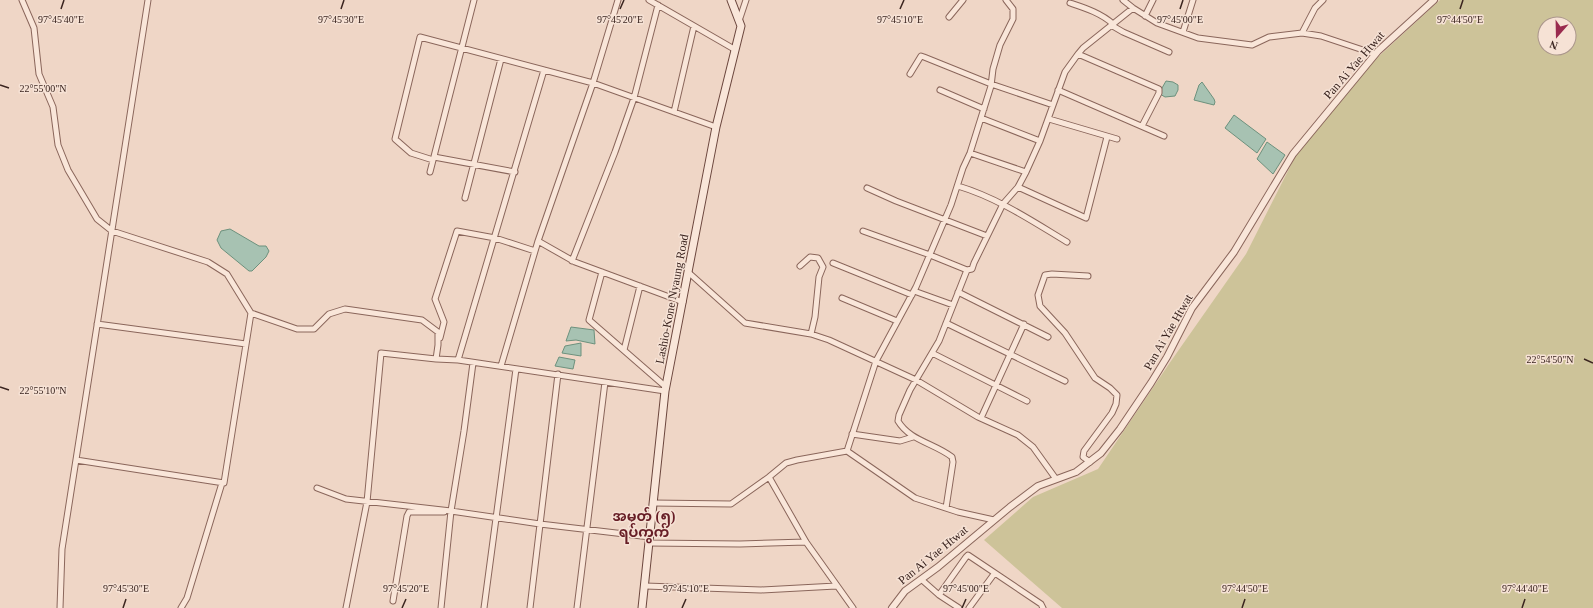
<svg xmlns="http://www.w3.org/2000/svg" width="1593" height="608" font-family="'Times New Roman','Noto Sans Myanmar',serif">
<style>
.green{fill:#cdc399;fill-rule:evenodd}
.water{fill:#a7c2b2;stroke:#6d917d}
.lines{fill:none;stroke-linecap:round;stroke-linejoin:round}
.minor-casing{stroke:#8a665b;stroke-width:7}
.tertiary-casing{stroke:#8a665b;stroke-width:8}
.secondary-casing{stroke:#6c473e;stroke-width:9}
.minor{stroke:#f9e6d9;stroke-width:5}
.tertiary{stroke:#f9e6d9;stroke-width:6}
.secondary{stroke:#f9e6d9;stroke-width:7}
.ticks{fill:none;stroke:#3a241f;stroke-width:1.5}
.labels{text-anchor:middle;stroke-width:3;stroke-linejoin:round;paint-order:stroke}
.street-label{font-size:12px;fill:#3a241f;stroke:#f6e2d5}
.quarter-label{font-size:14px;font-weight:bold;fill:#671e26;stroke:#f6e2d5}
.ticks-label{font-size:10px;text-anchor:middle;fill:#3a241f;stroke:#f6e2d5;stroke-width:3;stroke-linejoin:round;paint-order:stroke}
</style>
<rect width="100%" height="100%" fill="#efd6c6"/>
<path class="green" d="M1440,0H1593V608H1062L984,540L1033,497L1098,469L1171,361L1246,254L1296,155L1377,58ZM1545,24H1569V48H1545Z"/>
<path class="water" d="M1166,81L1173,82L1178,85V90L1175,96L1165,97L1160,94L1162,88Z
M1202,82L1214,99L1215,102L1214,105L1194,100L1199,85Z
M1234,115L1266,139L1257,153L1225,128Z
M1267,142L1285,155L1273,174L1257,159Z
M230,229L259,246H266L269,251L266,257L252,271H249L221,248L217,240L221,231Z
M571,327L594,330L595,344L576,340L566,341Z
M581,343V356L562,353L565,346Z
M559,357L575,360L573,369L555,366Z"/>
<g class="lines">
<g class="minor-casing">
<path id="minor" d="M22,0L34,28L39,74L53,107L58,145L68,170L97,219L112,231L208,262L227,274L251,313L297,329H314L329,314L345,309L422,320L438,332V345L436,359L458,360L665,391
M649,0L734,49
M1123,0L1133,8L1157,23L1198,38L1252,45L1269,37L1302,33L1321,36L1375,54
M1070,3C1085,8 1101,13 1113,24
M1133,8L1083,48L1078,54L1159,89V93L1142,126
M1145,16L1153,0
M949,17L963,0
M739,21L746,0
M1111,25L1123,32L1169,52
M1183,32L1193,0
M1302,33L1315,8L1323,0
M910,74L921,56L924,57L991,84L1053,105
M940,90L984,109
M1058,90L1164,136
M674,112L694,26
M981,118L1040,141
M1049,119L1117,139
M970,153L1026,172
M434,157L515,172
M433,160L411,153L395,139L420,37L593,83L716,127
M430,172L474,0
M958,186C998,198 1032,221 1067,242
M1018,187L1086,218L1107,137
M867,188L896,201L987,236
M465,198L501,59
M863,231L930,255L967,270L972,269L974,263L1003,204L1018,187L1026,172L1040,141L1065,72L1078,54
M538,241L575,262L683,302
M572,261L615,152L634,98L658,5
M833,263L912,295
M800,266L810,257L818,258L823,267L819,277L815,317L811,334
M602,272L589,320L666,387
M688,272L745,323L811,334L829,340L916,380L978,417L1018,435L1033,447L1056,479
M1088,276L1052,274L1045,275L1038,295L1040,306L1065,333L1095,378L1110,388L1117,395L1116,404L1112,413L1084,451L1083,457L1090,462
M914,291L953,305
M958,292L1048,337
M842,298L897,321
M946,323L1065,381
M97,324L246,344
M440,338L444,322L435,299L457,231L495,238L535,251
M624,350L640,286
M932,353L1027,401
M458,360L544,70
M501,366L538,241L593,83L618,0
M981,418L1024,324
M852,434L900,441L913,437
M847,451L915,498L958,512L994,520
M76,460L224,483L251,313
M769,477L786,463L797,460L847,451L876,361L916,287L951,205L963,168L970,153L991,86L993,69L1000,45L1013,19V9L1006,0
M317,488L346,499L451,511L540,524L650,537
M653,503L731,504L769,477L806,542L853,608
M946,508L953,462L952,457C934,443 910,441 898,421L899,415L910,390L939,341L967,270
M649,543L740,544L806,542
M922,580L939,595L959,608
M645,586L761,590L836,586
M939,595L966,557L968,555L1041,604L1043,608
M393,601L407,516L409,512H444
M60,608L62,549L148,0
M181,608L187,598L222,483
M346,608L367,502L381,353L436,359
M441,608L451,511L464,431L473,363
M484,608L516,369
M530,608L558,374
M577,608L605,382
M969,608L994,574"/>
</g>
<g class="tertiary-casing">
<path id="tertiary" d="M892,608L905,591L938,567L1010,507L1038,486L1076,472L1101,453L1120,429L1151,383L1167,357L1192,308L1234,252L1293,154L1378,51L1434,0"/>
</g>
<g class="secondary-casing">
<path id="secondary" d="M642,608L665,391L716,127L741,26L731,0"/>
</g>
<use href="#minor" class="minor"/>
<use href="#tertiary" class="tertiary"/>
<use href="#secondary" class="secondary"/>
</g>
<path class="ticks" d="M61,9L64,0M341,9L344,0M620,9L624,0M900,9L904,0M1180,9L1183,0M1460,9L1463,0M0,85L9,88M1584,359L1593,363M0,387L9,390M123,608L126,599M402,608L406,599M682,608L686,599M962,608L966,599M1242,608L1245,599M1522,608L1525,599"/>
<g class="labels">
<g class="street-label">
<text transform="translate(1354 65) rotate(-49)" y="4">Pan Ai Yae Htwat</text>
<text transform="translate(672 299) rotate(-79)" y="4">Lashio-Kone Nyaung Road</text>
<text transform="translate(1168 332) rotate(-60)" y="4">Pan Ai Yae Htwat</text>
<text transform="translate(933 555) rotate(-39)" y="4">Pan Ai Yae Htwat</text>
</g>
<g class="quarter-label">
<text x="644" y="521">အမှတ် (၅)<tspan x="644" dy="16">ရပ်ကွက်</tspan></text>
</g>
</g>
<g class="ticks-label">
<text x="341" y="23">97°45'30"E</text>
<text x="620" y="23">97°45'20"E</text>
<text x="900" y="23">97°45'10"E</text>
<text x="1180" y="23">97°45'00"E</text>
<text x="1460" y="23">97°44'50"E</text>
<text x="61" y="23">97°45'40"E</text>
<text x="43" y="92">22°55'00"N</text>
<text x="1550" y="363">22°54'50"N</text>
<text x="43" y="394">22°55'10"N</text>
<text x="126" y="592">97°45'30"E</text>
<text x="406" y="592">97°45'20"E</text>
<text x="686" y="592">97°45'10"E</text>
<text x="966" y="592">97°45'00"E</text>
<text x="1245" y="592">97°44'50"E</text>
<text x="1525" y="592">97°44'40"E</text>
</g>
<g transform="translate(1557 36) rotate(200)"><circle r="19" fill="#f6e2d5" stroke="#ab968c"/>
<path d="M0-3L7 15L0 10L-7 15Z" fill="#9a2b4e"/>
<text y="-6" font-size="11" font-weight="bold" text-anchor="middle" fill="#3a241f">N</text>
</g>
</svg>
